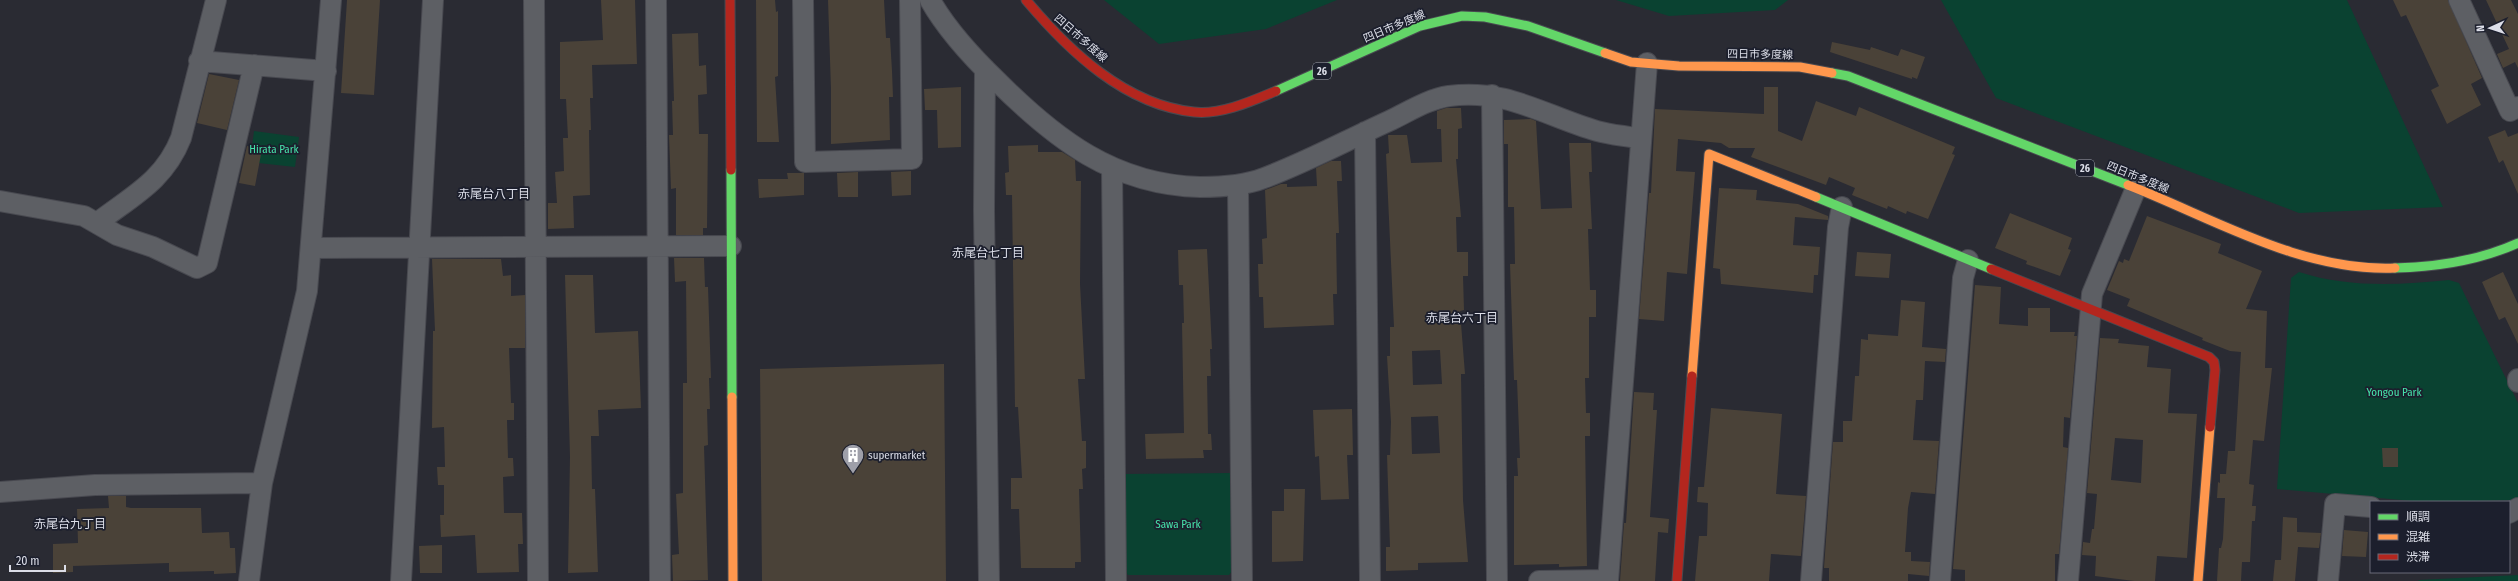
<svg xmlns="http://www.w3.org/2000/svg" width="2518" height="581" font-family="'Fira Sans Condensed','Noto Sans JP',sans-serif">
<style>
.green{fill:#0a4231}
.building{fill:#4a4238;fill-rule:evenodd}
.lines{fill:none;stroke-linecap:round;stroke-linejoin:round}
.street-casing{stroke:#484950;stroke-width:22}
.fast-casing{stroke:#484950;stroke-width:11}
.slow-casing{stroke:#484950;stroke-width:11}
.jam-casing{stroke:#484950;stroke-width:11}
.street{stroke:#5d5f64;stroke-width:20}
.fast{stroke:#63d668;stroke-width:9}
.slow{stroke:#ff974d;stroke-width:9}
.jam{stroke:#b3261e;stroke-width:9}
.labels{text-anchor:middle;stroke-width:3.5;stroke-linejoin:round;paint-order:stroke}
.shield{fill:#1c1f2d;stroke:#a2a5b0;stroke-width:1}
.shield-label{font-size:10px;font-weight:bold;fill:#dcdee8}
.street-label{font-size:11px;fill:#dcdee8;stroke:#1c1f2d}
.park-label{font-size:11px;fill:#46e4ab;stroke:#1c1f2d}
.poi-label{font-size:11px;fill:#dcdee8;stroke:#1c1f2d;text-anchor:start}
.neighbourhood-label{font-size:12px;fill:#dcdee8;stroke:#1c1f2d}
</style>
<rect width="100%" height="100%" fill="#2a2b33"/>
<path class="green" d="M1104,0H1337L1266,29L1159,44Z
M1616,0H1788L1775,10L1669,16Z
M1941,0H2347L2443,207L2299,213L1996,98Z
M254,131L299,137L295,167L250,162Z
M2299,272C2348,288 2399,285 2449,280L2459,283L2518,403V500L2424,502L2277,489L2291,278Z
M1233,473V570L1229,575H1128L1124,570L1122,474Z
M2518,575V581H2418L2419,580Z"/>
<path class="building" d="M347,0H380L374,95L341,93Z
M601,0H635L637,64L592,65L593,98H590L591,130H589L590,195L573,196L574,228L548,229V203H557L555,172L564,171L563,138H568L566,99H560V42L603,40Z
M756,0H775L776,12L778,11V76L775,77L779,142H757Z
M828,0H884L886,38H890L892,71L893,97H889L890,140L831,144V89Z
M2393,0H2448L2482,78L2471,84L2481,105L2447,124L2431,90L2439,86L2406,15L2401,17Z
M2486,0H2511L2518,14V68L2515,62L2503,68L2497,54L2509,49Z
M698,33L699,66L706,65L707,94L698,95L699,134H708L707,228H703V235H676V188L671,189L669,135H673L672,101H674L672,34Z
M1832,42L1870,50L1871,47L1898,56L1901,49L1925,57L1917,79L1912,77V79L1830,52Z
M209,74L239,80L227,130L197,123Z
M961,87V147L938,148L937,110H925L924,89Z
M1764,87H1778V131L1802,141L1816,101L1856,116L1859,107L1955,147L1952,154L1955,155L1928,219L1907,211L1906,214L1888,206L1887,209L1852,195L1855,188L1829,177L1826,185L1751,157L1755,148H1729L1721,143L1678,139L1676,171L1695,172L1687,274L1667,272L1664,321L1639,319L1649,193H1651L1655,109L1764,114Z
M1446,108H1461L1462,128L1458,129V159H1456L1461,217H1456L1457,252H1468V276H1463L1464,310L1460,311L1465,374H1461L1463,500L1468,562L1418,563V570L1386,571V547H1390L1387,455H1390L1391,422L1387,356H1390V327H1394L1386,154L1389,153L1388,135H1407L1411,163L1442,162L1441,129H1437V111ZM1440,350L1442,384L1413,385L1412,351ZM1438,416L1440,453L1412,454L1411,417Z
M1531,119L1536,121L1541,209L1572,208L1569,143H1591L1592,172H1589L1592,229H1588L1590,290H1596V317H1589V378H1585L1586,413H1590V436H1585L1587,566L1559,567V564L1514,565V476H1518L1517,458H1520L1517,380H1514L1510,264H1515L1514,207H1508V144H1504V120Z
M2505,130L2508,137L2518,133V194L2503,160L2499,163L2488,137Z
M1038,145V152H1062L1075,160L1076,181H1081L1080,284L1085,379H1078L1082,441H1086V468L1082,469L1083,489H1079L1081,562H1075V568H1021L1019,509H1011V478H1022L1018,407H1015L1012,195H1006L1005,173L1009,172L1008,146Z
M247,146L262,149L255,186L239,183Z
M1331,161H1341L1342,181H1337L1339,233H1336L1337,294H1333L1334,325L1264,328L1263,297H1259L1258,264H1263L1262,239L1267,238L1265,190L1281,184H1287V187L1317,186L1316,168Z
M911,171V195L892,196L891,172Z
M858,172V197H838L837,173Z
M787,173H804V195L759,198L758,179H788Z
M1719,188L1757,190L1756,200L1798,204L1828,216V220L1795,217L1793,245L1820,247L1818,275H1814L1813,293L1721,284L1720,269L1713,268Z
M2010,213L2072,238L2068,249L2071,250L2060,276L2026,264L2027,261L1995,248Z
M2147,216L2221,244L2218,253L2262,271L2246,309L2267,311L2265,368H2272L2264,441L2253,440L2249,484L2254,485L2252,506H2256L2255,521H2252L2250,562H2242L2241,581H2217L2219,548H2221L2223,539L2225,498H2217L2218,482L2220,483V474H2226L2228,451H2235L2241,352L2230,351L2202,340L2203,338L2127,306L2130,299L2107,290L2119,261L2123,263L2124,259L2129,261Z
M1207,249L1212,349H1210L1211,376H1207L1208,434H1211L1212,450H1203L1204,458L1146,459L1145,434L1184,433L1182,323H1184L1183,285H1179L1178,250Z
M1857,252L1891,254L1889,278L1855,276Z
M674,258H704L705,287H708L711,378H709L710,409H707L708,445L704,446L708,580L673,581L672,555L679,554L676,494L683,493V383H687L686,281L675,282Z
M432,259H501L503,276L511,275V296L525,295V348H509L511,403H514V420H507L508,458H513L514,476L503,477L504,513H522L523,544H518L519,572L477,573L475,535L441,537L440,515H444V485H438L437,467H445L444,427L432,428L433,331H435Z
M2503,272L2518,304V344L2505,317L2499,320L2482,282Z
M565,275H593L595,333L638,331L641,408L598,410L599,436H591L592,489H595L598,572L568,573L570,457Z
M1975,285L2001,287L1999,324L2028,326V308H2050V332H2075L2074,336H2077L2070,418L2064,417L2063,447L2068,448L2059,554H2055V581H1965V570L1953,569Z
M1901,300L1925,302L1922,347L1946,349L1945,362L1925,361L1923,400H1916L1913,440L1939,441L1935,494L1911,492L1908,508L1905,552H1911V561L1930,562L1929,576L1908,574V581H1829V568H1824L1833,442H1843V421H1852L1855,376H1859L1861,339L1868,340V334L1898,336Z
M2100,338L2119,339L2118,343L2149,346L2147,367L2171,369L2168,413L2197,414L2187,558L2157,556L2155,581H2134L2095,576L2096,556L2082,555L2083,542L2090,543L2092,529H2094L2097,494L2087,493ZM2115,438L2143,440L2141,483L2111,480Z
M944,364L946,581H762L760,369Z
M1634,392L1654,393L1653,410H1657L1650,517L1669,519L1668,533L1658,532L1655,581H1620L1624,523H1626Z
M1711,408L1782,414L1776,494L1806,496L1801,556L1771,554L1769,581H1695L1699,536H1707L1708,503L1697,502L1698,487H1704Z
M1352,409L1353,455H1347L1349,499L1321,500L1319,456L1315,457L1313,410Z
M2382,448H2398V467H2383Z
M1284,489H1305L1303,561L1272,562V511H1284Z
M108,496H126V507L131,508H201L202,533L229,532L230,548H235L236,573L214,574V571L169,572V563L73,566V572L53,573V544L78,543L77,509L109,508Z
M2283,517L2297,518V532L2321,533L2319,548L2298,547L2295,581H2273L2275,560H2281Z
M2344,530L2368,532L2366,557L2342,556Z
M442,545V573H420L419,546Z"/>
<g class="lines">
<g class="street-casing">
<path id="street" d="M534,0L538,581
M656,0L660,581
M803,0L805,162L912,159L910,0
M930,0C947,30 972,57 997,81C1055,139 1114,185 1200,187C1221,187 1244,186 1264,178C1307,162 1347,140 1389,121C1408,112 1428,99 1449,96C1506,88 1545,116 1597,131C1611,135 1627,136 1641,139
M2459,0L2510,111L2518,107
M199,61L326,71
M985,69L984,210L989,581
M1492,95L1497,581
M1365,132L1370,581
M1112,169L1116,581
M1238,185L1242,581
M0,201L84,216L117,235L153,247L197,268L207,263L254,65
M97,223C132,196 164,181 181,138L216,0
M312,248L731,246
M2518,379V382
M0,492L95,485L262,483
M2509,513L2518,508
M249,581L262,483L307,291L331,0
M401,581L433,0
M1539,581L1608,580
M1608,581L1647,63
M1811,581L1838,227L1842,207
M1940,581L1963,278L1968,260
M2068,581L2092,294L2136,188
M2328,581L2335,504L2371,507"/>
</g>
<g class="fast-casing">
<path id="fast" d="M1832,73L1848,76L2128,185
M1276,91L1420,26L1462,16L1485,17L1528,26L1605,53
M731,170L732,397
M1816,197L1991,269
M2395,268C2438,267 2478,261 2518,243"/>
</g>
<g class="slow-casing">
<path id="slow" d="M1605,53L1631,62L1679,66L1800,67L1832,73
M2128,185C2213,218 2301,272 2395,268
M1692,376L1709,154L1816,197
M732,397L733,581
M2198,581L2210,427"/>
</g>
<g class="jam-casing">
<path id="jam" d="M730,0L731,170
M1026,0C1069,51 1125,105 1194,112C1221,115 1252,101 1276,91
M1991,269L2209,357L2214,362L2215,370L2210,427
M1677,581L1692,376"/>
</g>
<use href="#street" class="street"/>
<use href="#fast" class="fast"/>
<use href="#slow" class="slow"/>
<use href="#jam" class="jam"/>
</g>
<defs>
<g id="building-pin" transform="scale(1.15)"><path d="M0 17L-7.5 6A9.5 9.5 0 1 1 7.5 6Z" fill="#9e9fa9" stroke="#1c1f2d"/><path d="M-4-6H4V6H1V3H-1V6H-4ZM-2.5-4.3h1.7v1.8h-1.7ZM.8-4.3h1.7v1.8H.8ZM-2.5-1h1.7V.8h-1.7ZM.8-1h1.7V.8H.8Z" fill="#fff"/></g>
</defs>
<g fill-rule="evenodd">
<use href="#building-pin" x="853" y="455"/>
</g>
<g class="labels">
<g class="shield">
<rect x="1313" y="63" width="18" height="16" rx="3"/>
<rect x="2076" y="160" width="18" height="16" rx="3"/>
</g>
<g class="shield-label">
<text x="1322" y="75">26</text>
<text x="2085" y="172">26</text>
</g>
<g class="street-label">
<text transform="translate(1394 26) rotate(-23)" y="4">四日市多度線</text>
<text transform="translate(1081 38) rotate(41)" y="4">四日市多度線</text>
<text transform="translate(1760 54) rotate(1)" y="4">四日市多度線</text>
<text transform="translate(2138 177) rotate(22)" y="4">四日市多度線</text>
</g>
<g class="park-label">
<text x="274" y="153">Hirata Park</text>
<text x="2394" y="396">Yongou Park</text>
<text x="1178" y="528">Sawa Park</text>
</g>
<g class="poi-label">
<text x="868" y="459">supermarket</text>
</g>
<g class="neighbourhood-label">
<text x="494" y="198">赤尾台八丁目</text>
<text x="988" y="257">赤尾台七丁目</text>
<text x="1462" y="322">赤尾台六丁目</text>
<text x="70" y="528">赤尾台九丁目</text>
</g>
</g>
<rect x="2370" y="501" width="140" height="72" fill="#1c1f2d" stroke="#696b78"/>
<rect x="2378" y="514" width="20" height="6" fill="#63d668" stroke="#696b78"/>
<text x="2406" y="521" font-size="12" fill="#dcdee8">順調</text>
<rect x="2378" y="534" width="20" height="6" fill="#ff974d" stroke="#696b78"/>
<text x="2406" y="541" font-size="12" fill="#dcdee8">混雑</text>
<rect x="2378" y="554" width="20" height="6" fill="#b3261e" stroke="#696b78"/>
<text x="2406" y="561" font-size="12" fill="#dcdee8">渋滞</text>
<g transform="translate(2490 28) rotate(267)" stroke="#1c1f2d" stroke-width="3" paint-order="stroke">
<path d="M0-3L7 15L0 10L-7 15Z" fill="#dcdee8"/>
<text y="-6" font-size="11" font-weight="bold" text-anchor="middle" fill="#dcdee8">N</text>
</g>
<path d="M10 565v6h55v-6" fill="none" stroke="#dcdee8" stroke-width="2"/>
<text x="16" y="565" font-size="12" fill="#dcdee8" stroke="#1c1f2d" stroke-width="3" paint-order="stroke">20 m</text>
</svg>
